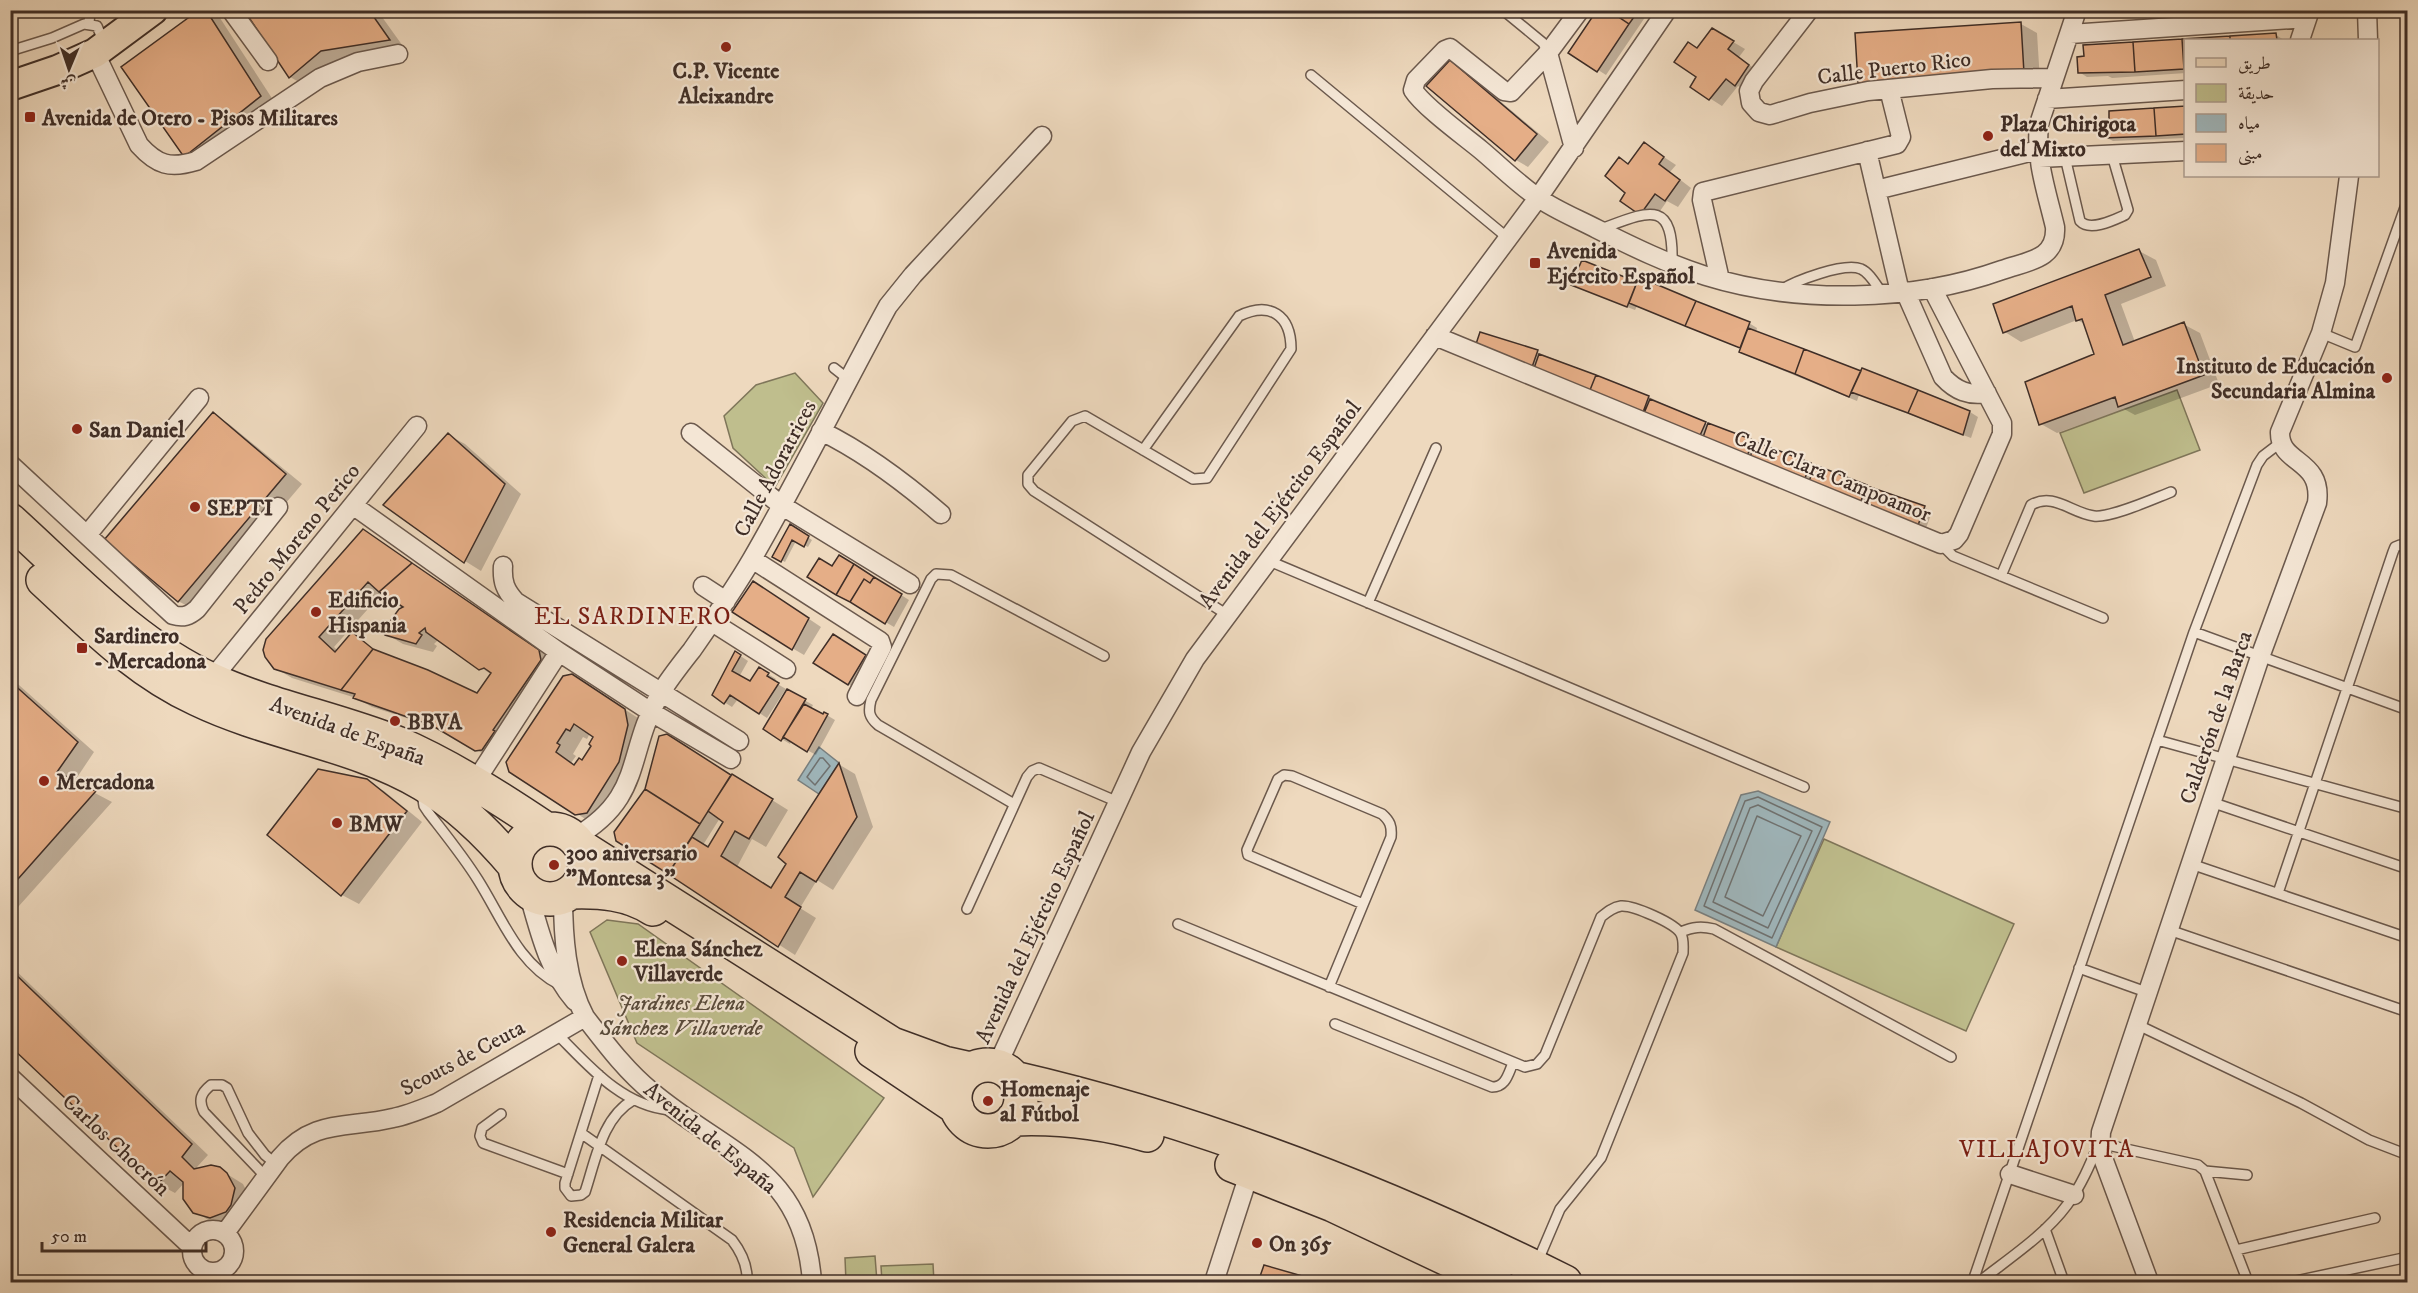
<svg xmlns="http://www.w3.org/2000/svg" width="2418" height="1293" font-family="'IM FELL DW Pica',Amiri,serif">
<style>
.green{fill:#bfbe8d;stroke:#7f765a;stroke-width:1.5}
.water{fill:#9fb7bd;stroke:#798081;stroke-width:1.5}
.shadow{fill:#0003;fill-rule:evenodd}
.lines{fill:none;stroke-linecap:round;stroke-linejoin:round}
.shore{stroke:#6f7272;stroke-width:1.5}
.building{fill:#e5ae87;stroke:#3f2e27;stroke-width:1.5;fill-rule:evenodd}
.lane-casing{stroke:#6b594d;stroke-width:12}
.street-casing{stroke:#6b594d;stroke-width:21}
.primary-casing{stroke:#3f2e27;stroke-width:32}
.highway-casing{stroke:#3f2e27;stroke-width:36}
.lane{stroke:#f4e6d5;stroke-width:9}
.street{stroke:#f4e6d5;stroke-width:18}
.primary{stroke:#eed9be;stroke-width:28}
.highway{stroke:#eed9be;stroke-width:33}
.poi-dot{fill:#8f2418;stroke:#f4e6d5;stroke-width:2}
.labels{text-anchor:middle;stroke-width:4.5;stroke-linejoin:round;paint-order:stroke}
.street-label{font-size:22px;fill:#3f2e27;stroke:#f4e6d5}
.poi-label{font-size:22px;font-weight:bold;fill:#3f2e27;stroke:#f4e6d5;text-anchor:start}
.park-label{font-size:22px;font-style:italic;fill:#594b3b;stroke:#f4e6d5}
.neighbourhood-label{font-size:24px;letter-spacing:1.5px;fill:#7a1f14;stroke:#f4e6d5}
</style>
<rect width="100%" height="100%" fill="#eed9be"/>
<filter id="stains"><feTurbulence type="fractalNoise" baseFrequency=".00333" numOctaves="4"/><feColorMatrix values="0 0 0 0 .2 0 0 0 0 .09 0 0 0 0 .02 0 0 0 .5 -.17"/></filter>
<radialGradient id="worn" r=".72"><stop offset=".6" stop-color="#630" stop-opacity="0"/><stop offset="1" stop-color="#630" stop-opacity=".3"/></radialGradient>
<path class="green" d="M795,373L823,403L775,487L733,448L724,416L756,385Z
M2177,390L2200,450L2084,493L2060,433Z
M1824,839L2014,924L1966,1031L1776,947Z
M607,920L638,924L884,1098L813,1197L794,1148L637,1043L590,932Z
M875,1256L877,1282H846L845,1258Z
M933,1264L934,1282H882L881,1266Z"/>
<path class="water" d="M819,747L839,763L819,794L798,780Z
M1758,791L1830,822L1776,947L1695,910L1741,795Z"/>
<path class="shadow" d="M201,10H207L220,18L277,106L202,165L185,155Z
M245,10H377L405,49L338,59L306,86L290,77Z
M1598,10H1650L1606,75L1570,52Z
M1857,10H2007L1889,18L1885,16L1865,18L1857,13Z
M2021,24L2037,33L2040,81L1876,92L1860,83Z
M1713,30L1745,49L1739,57L1760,73L1748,91L1738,86L1722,106L1692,87L1698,77V49Z
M2276,35L2284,40H2186V73L2112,78L2108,76L2087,77L2079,72L2086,58L2085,47Z
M1450,62L1462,69L1549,142L1528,167L1516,160L1428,86Z
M2186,108V138L2113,141L2105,137Z
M1644,144L1676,165L1670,172L1691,188L1678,207L1667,201L1653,221L1641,214L1627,192Z
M2139,251L2156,260L2166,286L2121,304L2135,342L2183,324L2200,333L2219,384L2135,415L2124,409L2057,433L2041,424L2096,355L2085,324L2077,320L2021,342L2005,332Z
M1582,262L1749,323L1757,328L1756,332L1861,373L1863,370L1970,412L1978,417L1971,438L1859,395L1857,401L1748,356L1741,351L1742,348L1637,306L1635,310L1581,289Z
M1537,352L1649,397L1711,426L1871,489L1924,507L1932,512L1925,531L1484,354Z
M213,414L229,424L302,484L195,610L178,601Z
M448,435L465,444L521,494L481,571L465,561Z
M791,526L812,540L808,547L796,541L785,562L774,556Z
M363,531L555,661L493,760L463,741L425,724L372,707L356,698L292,678L275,668ZM384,591L406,607L386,634L403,644L433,652L437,646L434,644L439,639L492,675L478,695L385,657L353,634L338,651L334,647Z
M847,561L909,600L894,627L809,577Z
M766,590L821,627L804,655L792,648Z
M842,641L873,661L856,689L815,663Z
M736,653L748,661L739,677L750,683L760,669L776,679L774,682L786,689L767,718L738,699L732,707L724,702Z
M572,675L641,720L635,771L593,824L511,771ZM590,733L595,737L593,745L582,761L575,766L571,763L576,756L573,754L583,737L587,739Z
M10,677L94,752L74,782L112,802L10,916Z
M788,691L813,705L811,709L823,717L825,714L835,720L816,755L791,741L790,744L765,729Z
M680,743L788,810L766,847L752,839L737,867L772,889L788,864L840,765L855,774L873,827L833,890L817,880L800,908L816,918L795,955L617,840ZM720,818L725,822L709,848L703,845Z
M366,781L384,791L422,822L359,904L342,895L269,834Z
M10,965L208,1155L197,1167L199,1169H219L243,1184L250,1198L227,1226L211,1222L188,1206L184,1199L185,1182L175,1193L158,1184L10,1044Z
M1265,1266L1318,1282H1260Z"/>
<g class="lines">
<path class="shore" d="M820,758H823L830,766L815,785L807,777Z
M1758,797L1822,827L1772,938L1704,906L1745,801Z
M1758,805L1812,831L1768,928L1713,902L1750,808Z
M1757,816L1801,836L1763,916L1725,897Z"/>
</g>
<path class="building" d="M199,10H206L261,96L184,157L121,67Z
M244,10H369L390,40L321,51L289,78Z
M1597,10H1608L1629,24L1597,72L1568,53Z
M1608,10H1639L1629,24Z
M1855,10H1912V12L1855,14Z
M2021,22L2024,73L1858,83L1855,33Z
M1712,28L1734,41L1728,49L1749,65L1735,86L1726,79L1709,100L1690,87L1696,77L1674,62L1688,42L1697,48Z
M2276,33L2277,40H2230V36Z
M2230,36V40H2186V69H2184L2182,39Z
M2182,39L2184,69L2135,72L2133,42Z
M2133,42L2135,72L2078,73L2077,57L2084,56L2083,45Z
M1450,60L1537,134L1515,161L1426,86Z
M2186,106V134L2156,136L2154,108Z
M2154,108L2156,136L2103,138L2102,122L2109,121V111Z
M1644,142L1664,157L1659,164L1680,180L1665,201L1655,194L1640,215L1620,201L1625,193L1605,176L1619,157L1628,164Z
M2139,249L2151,277L2105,295L2123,345L2184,322L2204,375L2118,407L2115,397L2039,425L2025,382L2094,354L2082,319L2076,321L2072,306L2003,333L1993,304Z
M1582,260L1637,282L1627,307L1571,285Z
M1639,277L1696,301L1685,326L1629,303Z
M1696,301L1750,322L1740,348L1685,326Z
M1748,328L1804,349L1795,374L1739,352Z
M1480,332L1538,350L1531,370L1474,350Z
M1804,349L1861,371L1849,397L1795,374Z
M1539,354L1596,375L1588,395L1532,374Z
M1862,368L1918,390L1908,413L1851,392Z
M1596,375L1649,396L1642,415L1588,395Z
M1918,390L1970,411L1963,435L1908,413Z
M1650,399L1706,422L1698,440L1642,418Z
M213,412L286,474L178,602L104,540Z
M1708,423L1753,440L1746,459L1701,443Z
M448,433L505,484L464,563L383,505Z
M1756,442L1811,463L1803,483L1748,462Z
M1815,465L1867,485L1859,506L1807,487Z
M1870,487L1925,506L1917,528L1862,509Z
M790,524L809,536L804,547L792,540L781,562L772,557Z
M363,529L412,563L379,592L368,582L319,637L335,652L352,632L373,649L341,690L274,669L265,657L263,650L266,639Z
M839,555L854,564L836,595L807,577L819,558L832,566Z
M412,563L539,650L541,660L493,730L495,731L482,750L475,751L433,726L353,698L355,694L341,690L373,649L428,670L477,693L491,673L484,668L479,670L426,632L425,628L419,633L422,635L416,644L385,635L383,631L399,609L403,607L379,592Z
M854,564L874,577L870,583L864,579L850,602L836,595Z
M874,577L902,594L885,624L850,602L864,579L870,583Z
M753,581L809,618L792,650L732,612Z
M833,634L866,655L848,685L813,663Z
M735,651L741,655L732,671L750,681L759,667L769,673L767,676L779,683L759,714L730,695L724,704L712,695Z
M572,674L625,709L628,725L619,762L587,813L575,815L509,772L506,762L563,676ZM574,724L593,737L589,744L591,746L582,760L579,758L574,765L556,752L560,745L557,743L566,729L570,731Z
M10,681L78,742L57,772L96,791L10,888Z
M787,689L806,699L781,741L763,729Z
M804,704L823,714L824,712L828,714L807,752L783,737Z
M667,734L731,775L700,824L645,789L659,736Z
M839,763L857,817L816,882L800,872L785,897L801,907L778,947L668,874L692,837L708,847L723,822L708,811L732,774L773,799L749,839L735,831L721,856L771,888L786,864L778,857Z
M318,769L367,779L407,811L341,896L267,835Z
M645,789L700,824L668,874L616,841L614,832Z
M10,969L192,1144L182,1157L194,1169L211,1165L220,1167L227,1173L235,1188L231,1205L226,1212L210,1218L193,1213L183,1199V1182L170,1171L157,1185L10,1046Z
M1264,1265L1323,1282H1258Z"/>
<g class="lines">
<g class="lane-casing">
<path id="lane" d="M1503,10L1543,43L1548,53
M10,21L14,10
M89,24L90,10
M10,51L52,38L84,24L97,26L104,43
M1311,75L1509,239
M2065,157L2080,221C2090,232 2114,220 2125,215L2128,210L2112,155
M1601,229C1649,211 1674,198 1672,264
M1781,290C1795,281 1844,262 1861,269C1870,273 1876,285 1882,293
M2321,333L2355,347L2408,199
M834,368L848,379
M1143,450L1239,316C1270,301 1291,315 1291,349L1207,478L1193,479L1085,416L1072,421L1028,475V484L1034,491L1226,614
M1941,544L1953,556L2103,618
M1267,560L1804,787
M2001,576L2031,505C2054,492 2071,513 2094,516C2111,518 2153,499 2171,492
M1368,603L1436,448
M2194,632L2408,710
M2157,740L2408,809
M422,793L424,806L428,812C445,834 463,856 478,880C502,918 518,964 560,985
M2211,802L2408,869
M1014,804L878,725C869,717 868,712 871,700L931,579L936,574L951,575L1104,656
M2191,864L2408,938
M2278,893L2393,552L2395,547L2400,545L2408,548
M967,909L1027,777L1032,771L1039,768L1118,802
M1178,924L1525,1067L1537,1064L1545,1055L1601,917C1607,912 1613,907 1621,906C1633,905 1675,923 1681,934C1684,940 1683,946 1683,953L1601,1158L1560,1209L1537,1263
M2169,930L2408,1012
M1681,932C1693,927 1701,926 1714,929L1951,1057
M2079,968L2149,993
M1329,987L1391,837C1392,826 1390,821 1382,814L1292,776L1284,775L1278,779L1247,850L1248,855L1363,904
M1335,1024L1492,1087C1506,1087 1508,1074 1513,1063
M2138,1025L2301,1103L2369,1140L2408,1155
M557,1034C589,1066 621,1105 669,1110
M599,1075L565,1183V1188L571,1196L581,1195L585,1192C596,1159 602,1118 633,1100
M501,1114L482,1128L480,1136L483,1143L568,1174
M581,1133L732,1240C742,1253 748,1266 747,1282
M2205,1171L2247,1175
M266,1177L204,1112C198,1100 201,1093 211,1085H222L227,1088L248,1133L265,1155L276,1164
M2045,1229L2064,1282
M2236,1250L2375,1218
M1975,1282L1974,1278L2194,632L2257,465L2263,456L2280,443
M1979,1282C2008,1259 2044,1236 2067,1205C2081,1186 2090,1165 2099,1143L2198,1165L2205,1171L2248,1282
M2291,1282L2408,1257"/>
</g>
<g class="street-casing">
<path id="street" d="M231,10L268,61
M1580,10L1548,53L1511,92L1504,91L1450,48L1445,50L1416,80L1413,90C1424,107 1464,136 1481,150C1500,166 1517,183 1537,197C1555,210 1578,219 1597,229C1633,247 1668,264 1706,276C1796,304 1913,302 2002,270C2027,261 2057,260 2055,227C2047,193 2035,159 2039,124L2077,10
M1809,10L1754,81L1749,91L1751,103L1759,112L1770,115L1810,103L1868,91L1992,79L2054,78
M2367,10L2368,40
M2070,34L2307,18
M2300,40L2310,10
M95,53L139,145C157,165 170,169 196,161L320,78L358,62L398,54
M1548,53L1574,148
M2047,99L2186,90
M1867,151L1900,292
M2039,158L2186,151
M1876,190L2038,150
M1720,280L1702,200L1703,192L1897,144L1901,137L1889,89
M1905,291L1943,377C1956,391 1969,396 1987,393
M1435,336L1941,544L1954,540L1959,534L2002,434V423L1932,288
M821,431C866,453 904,482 941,514
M691,433L781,505L910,584
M10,464L173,615C183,618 189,616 197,609L278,507
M354,506L559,652L651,712L731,759
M87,535L199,398
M752,559L880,641L882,647L879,653L857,696
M503,566C502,582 505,590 516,602L739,741
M703,586L726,601
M712,622L786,669
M211,680L417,426
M475,782L559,652
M574,838C645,797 625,754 660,694C669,679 681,664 692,650C713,620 734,590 752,559C800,476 842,390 888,306L913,275L1042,136
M528,891C539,930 548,970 575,1001
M563,896C563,936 566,981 585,1017C606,1044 626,1071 652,1092C727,1155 804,1168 812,1282
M997,1066L1141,752L1195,659L1538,198L1667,10
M10,1077L192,1247
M2010,1174L2074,1195
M192 1251a21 21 0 1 1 42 0a21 21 0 1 1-42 0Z
M225,1233L280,1158C314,1118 347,1129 393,1118C408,1115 422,1109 437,1103L585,1017
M1214,1282L1250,1171
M2149,1282L2100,1150L2101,1132L2260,657L2317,503C2323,458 2279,465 2280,432L2321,333L2335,283L2349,176"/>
</g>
<g class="primary-casing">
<path id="primary" d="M10,86L57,70L95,53L153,10"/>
</g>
<g class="highway-casing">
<path id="highway" d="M10,520C72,576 136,646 212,680C271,707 337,719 397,743C450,766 498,797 546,829
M43,580C92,625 136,671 197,699C270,734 354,743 423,784C459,805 488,834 515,866
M515 864a35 35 0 1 1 70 0a35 35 0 1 1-70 0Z
M580,846L892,1044L944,1063L971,1069
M571,892C600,891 628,893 653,909
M872,1051L957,1108
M955 1098a33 33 0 1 1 66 0a33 33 0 1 1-66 0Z
M1014,1078C1205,1122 1390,1195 1565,1282
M1013,1119C1060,1117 1102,1122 1147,1135
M1232,1165L1333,1205L1496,1282"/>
</g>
<use href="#lane" class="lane"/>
<use href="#street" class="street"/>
<use href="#primary" class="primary"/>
<use href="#highway" class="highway"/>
</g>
<g class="poi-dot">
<circle cx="726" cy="47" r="6"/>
<rect x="24" y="111" width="12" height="12" rx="3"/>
<circle cx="1988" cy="136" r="6"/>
<rect x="1529" y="257" width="12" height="12" rx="3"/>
<circle cx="2387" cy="378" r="6"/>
<circle cx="77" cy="429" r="6"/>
<circle cx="195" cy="507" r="6"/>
<circle cx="316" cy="612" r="6"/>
<rect x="76" y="642" width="12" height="12" rx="3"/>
<circle cx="395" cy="721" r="6"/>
<circle cx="44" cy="781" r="6"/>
<circle cx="337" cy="823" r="6"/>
<circle cx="554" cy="865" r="6"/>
<circle cx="622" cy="961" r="6"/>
<circle cx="988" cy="1101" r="6"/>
<circle cx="551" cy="1232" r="6"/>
<circle cx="1257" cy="1243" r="6"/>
</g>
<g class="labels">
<g class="street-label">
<text transform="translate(1894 67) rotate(-7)" y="8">Calle Puerto Rico</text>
<text transform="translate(774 468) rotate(-62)" y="8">Calle Adoratrices</text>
<text transform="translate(1833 475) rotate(22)" y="8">Calle Clara Campoamor</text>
<text transform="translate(1279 504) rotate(-53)" y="8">Avenida del Ejército Español</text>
<text transform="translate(296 538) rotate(-51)" y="8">Pedro Moreno Perico</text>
<text transform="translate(2215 717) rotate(-71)" y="8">Calderón de la Barca</text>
<text transform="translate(348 730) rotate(20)" y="8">Avenida de España</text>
<text transform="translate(1034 927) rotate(-65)" y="8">Avenida del Ejército Español</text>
<text transform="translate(462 1057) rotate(-28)" y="8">Scouts de Ceuta</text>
<text transform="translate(711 1137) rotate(39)" y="8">Avenida de España</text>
<text transform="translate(117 1144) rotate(43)" y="8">Carlos Chocrón</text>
</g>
<g class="poi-label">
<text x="726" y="78" text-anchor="middle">C.P. Vicente<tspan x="726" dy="25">Aleixandre</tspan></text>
<text x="42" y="125">Avenida de Otero - Pisos Militares</text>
<text x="2000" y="131">Plaza Chirigota<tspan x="2000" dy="25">del Mixto</tspan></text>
<text x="1547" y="258">Avenida<tspan x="1547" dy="25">Ejército Español</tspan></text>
<text x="2375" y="373" text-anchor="end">Instituto de Educación<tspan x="2375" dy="25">Secundaria Almina</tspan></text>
<text x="89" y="437">San Daniel</text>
<text x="207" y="515">SEPTI</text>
<text x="328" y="607">Edificio<tspan x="328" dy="25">Hispania</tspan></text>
<text x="94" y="643">Sardinero<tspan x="94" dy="25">- Mercadona</tspan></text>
<text x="407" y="729">BBVA</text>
<text x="56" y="789">Mercadona</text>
<text x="349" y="831">BMW</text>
<text x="566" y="860">300 aniversario<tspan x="566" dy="25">"Montesa 3"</tspan></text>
<text x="634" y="956">Elena Sánchez<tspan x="634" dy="25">Villaverde</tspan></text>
<text x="1000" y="1096">Homenaje<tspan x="1000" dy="25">al Fútbol</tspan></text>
<text x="563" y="1227">Residencia Militar<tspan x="563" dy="25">General Galera</tspan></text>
<text x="1269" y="1251">On 365</text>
</g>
<g class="park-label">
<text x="681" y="1010">Jardines Elena<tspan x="681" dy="25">Sánchez Villaverde</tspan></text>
</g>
<g class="neighbourhood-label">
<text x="633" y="624">EL SARDINERO</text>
<text x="2047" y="1157">VILLAJOVITA</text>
</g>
</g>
<rect width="2418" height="1293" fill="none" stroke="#eed9be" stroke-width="36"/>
<rect x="12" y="12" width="2394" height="1269" fill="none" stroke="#3f2e27" stroke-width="3"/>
<rect x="18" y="18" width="2382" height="1257" fill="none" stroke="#3f2e27" stroke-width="1.5"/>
<rect x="2184" y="39" width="195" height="138" fill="#f4e6d5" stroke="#ac9c8f" stroke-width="1.5"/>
<rect x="2196" y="58" width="30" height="9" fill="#eed9be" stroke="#ac9c8f" stroke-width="1.5"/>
<text x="2238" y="69" font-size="18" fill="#3f2e27">طريق</text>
<rect x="2196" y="84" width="30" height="18" fill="#bfbe8d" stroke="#ac9c8f" stroke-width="1.5"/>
<text x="2238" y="99" font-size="18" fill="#3f2e27">حديقة</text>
<rect x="2196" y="114" width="30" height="18" fill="#9fb7bd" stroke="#ac9c8f" stroke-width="1.5"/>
<text x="2238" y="129" font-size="18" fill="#3f2e27">مياه</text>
<rect x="2196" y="144" width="30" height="18" fill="#e5ae87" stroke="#ac9c8f" stroke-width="1.5"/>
<text x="2238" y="159" font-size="18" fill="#3f2e27">مبنى</text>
<g transform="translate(69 69) rotate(182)" stroke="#f4e6d5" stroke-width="4.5" paint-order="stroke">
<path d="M0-4.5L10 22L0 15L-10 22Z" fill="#3f2e27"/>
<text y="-9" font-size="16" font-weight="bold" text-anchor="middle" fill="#3f2e27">ش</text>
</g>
<path d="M42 1242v9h164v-9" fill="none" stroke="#3f2e27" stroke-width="3"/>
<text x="51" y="1242" font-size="18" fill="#3f2e27" stroke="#f4e6d5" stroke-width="4.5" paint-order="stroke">50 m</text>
<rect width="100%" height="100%" filter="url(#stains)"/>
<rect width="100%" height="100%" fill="url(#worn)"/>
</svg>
